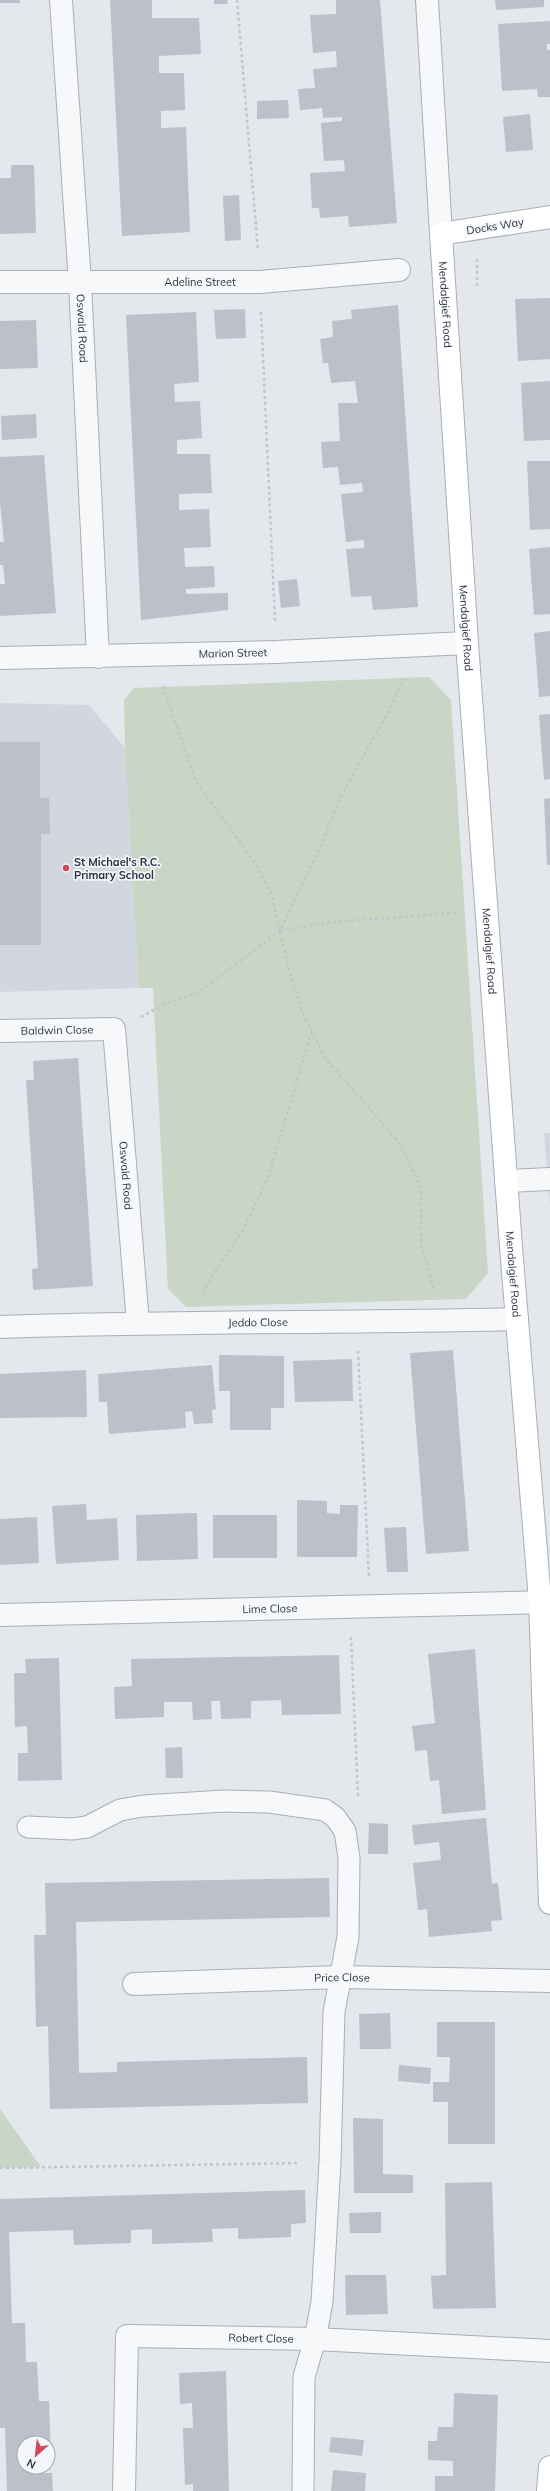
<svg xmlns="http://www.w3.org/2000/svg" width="550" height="2491" font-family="Mulish,sans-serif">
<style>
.built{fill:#d2d6de}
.green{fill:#c9d6c5}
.building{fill:#bbc0ca}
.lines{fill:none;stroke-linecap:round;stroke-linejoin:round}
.lane-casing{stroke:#a9aeb7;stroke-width:23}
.street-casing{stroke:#a9aeb7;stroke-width:24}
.secondary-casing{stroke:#a9aeb7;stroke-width:24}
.path{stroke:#c2c5cb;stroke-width:2.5;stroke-dasharray:3 3;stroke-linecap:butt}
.lane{stroke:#f7f8fa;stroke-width:21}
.street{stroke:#f7f8fa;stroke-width:22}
.secondary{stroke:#fff;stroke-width:22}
.poi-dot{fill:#d1495b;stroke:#f4f6f9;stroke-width:1.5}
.labels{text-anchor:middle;stroke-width:3.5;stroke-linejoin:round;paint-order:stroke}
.street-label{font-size:11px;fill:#2b3445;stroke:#f4f6f9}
.poi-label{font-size:11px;font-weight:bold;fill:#2b3445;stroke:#f4f6f9;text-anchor:start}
</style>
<rect width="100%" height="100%" fill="#e4e7ec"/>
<path class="built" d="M0,703L89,705L125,748L139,988L0,992Z
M544,1133H550V1205Z"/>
<path class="green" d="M429,677L451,700L488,1273L466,1299L186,1307L168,1289L153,988H139L125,748L124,700L134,688Z
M0,2109L41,2167L0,2168Z"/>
<path class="building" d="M0,0H20V3H0Z
M110,0H152V18H199L201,54L159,56V73H184L185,110L161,111V128L186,127L190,232L122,236Z
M214,0H227L228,4H214Z
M336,0H380L397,223L349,227L348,216L320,218L319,208H312L310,173L345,171L344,160L324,161L321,123L342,121V117L323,118L322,108L300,110L298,89L315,88L313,69L337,67L336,51L313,53L310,15L336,14Z
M495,0H544V7L496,10Z
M550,21V44H547V50H550V97H538L537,89L502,91L498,24Z
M288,100L289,118L257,119V101Z
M530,114L533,150L506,152L503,117Z
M11,165H34L36,233L0,234V178H11Z
M239,195L241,240L225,241L223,196Z
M550,298V359L518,361L515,299Z
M398,305L418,607L373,610L371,596L351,597L346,549L364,548V540L346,542L341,494L363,492L362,483L340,485L338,467L323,468L321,442L340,441L338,403H358L355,381L331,383L328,363H323L320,339L333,337L332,321L352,319L351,310Z
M245,309L246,338L216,339L214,310Z
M196,312L199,382L174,384L175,402L200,401L202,438L177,440V454H210L212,493L179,494V510L209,509L211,547L184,548L185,567L214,566L215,587L186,589V594L228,593V610L141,620L126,315Z
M36,320L38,368L0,369V321Z
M550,381V440L524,441L521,383Z
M36,414L37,438L2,440L1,416Z
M44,455L56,613L0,616V584H5L3,565H0V542H4L0,502V457Z
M527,461H550V529L530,530Z
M550,547V614L534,615L529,549Z
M297,579L300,606L281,608L278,581Z
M550,631V696L539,697L534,633Z
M550,714V779L544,780L539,715Z
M0,742H40V798H49L50,834H41V945H0Z
M550,798V865H547L544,799Z
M78,1058L93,1286L33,1290L32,1269L38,1268L26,1080H34L33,1061Z
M453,1350L469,1551L426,1554L410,1353Z
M219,1355L284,1356V1408H271V1430H230V1391H219Z
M352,1359L353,1401L295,1402L293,1361Z
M212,1365L216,1409L212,1410L213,1423L194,1424L192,1411L185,1412L186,1428L109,1434L107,1402H99L98,1374Z
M86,1370L87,1417L0,1418V1374Z
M297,1500L327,1501V1513L340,1514V1505H358L357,1557H297Z
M86,1504L87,1520L117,1518L119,1560L56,1564L52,1506Z
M197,1513L198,1559L137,1561L136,1515Z
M213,1515H277V1558H213Z
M37,1517L39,1563L0,1565V1519Z
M406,1527L408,1572H387L384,1528Z
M475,1649L486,1810L442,1814L439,1780L430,1781L427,1750L415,1751L412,1726L435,1723L428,1654Z
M339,1655L341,1714L282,1715L281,1700L251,1701V1718L221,1719L220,1701H211L212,1719L193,1720L192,1702H164V1717L115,1719L114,1687L132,1686L131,1659Z
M59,1658L62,1780L18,1781V1753H28L27,1726L15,1727L14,1673H26L25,1659Z
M182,1747L183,1778H166L165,1748Z
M486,1818L492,1884L498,1883L502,1920L491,1921L492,1931L429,1937L427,1909L418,1910L413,1863L441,1860L439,1842L414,1845L412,1825Z
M369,1823L388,1824V1854H368Z
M329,1878L330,1917L76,1922L79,2073L117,2072V2062L307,2057L308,2103L50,2109L48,2026L36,2027L34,1935H46L45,1883Z
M390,2013L391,2049H360L359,2014Z
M437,2022H495V2144H448V2102H433V2082H449L450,2057H437Z
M399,2065L431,2068L430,2084L398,2081Z
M353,2118L383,2119V2174L413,2175V2193H354Z
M492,2182L496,2308L433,2309L431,2276L446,2275L445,2183Z
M305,2190L306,2223L291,2224V2237L238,2239V2228L212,2229L213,2242L152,2244V2229L131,2230V2243L74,2245L73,2230L9,2232L12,2323H25L26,2362H37L39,2401H49L51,2458H48V2443H24V2467H39V2473H52L53,2491H7L5,2428H0V2199Z
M381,2212V2233H350L349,2213Z
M345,2275H386L388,2314L346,2315Z
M226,2371L229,2491H193V2484L185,2485L183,2428H193L192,2403L180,2404L179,2373Z
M454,2393L498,2395L495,2491H435V2476H453V2461L428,2460V2441H437L438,2427H453Z
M331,2437L364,2440L362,2456L329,2452Z
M333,2470L366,2473L365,2491H331Z"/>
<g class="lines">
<g class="lane-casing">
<path id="lane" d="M28,1827L72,1829L87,1827L120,1810L143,1806L224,1801L269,1802L325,1810L335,1817L345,1831L349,1858L348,1937L334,2012L330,2162L322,2302L315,2339L304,2377L303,2491"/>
</g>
<g class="street-casing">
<g id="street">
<path id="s1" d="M61,0L80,283L98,657"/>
<path d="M427,0L441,234"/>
<path id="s2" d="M0,282H260L399,270"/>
<path id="s3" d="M0,658L276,652L467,643"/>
<path id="s4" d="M0,1031L114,1029L138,1323"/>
<path d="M506,1181L550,1179"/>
<path id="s5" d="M0,1327C172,1321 344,1323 517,1319"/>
<path id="s6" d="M0,1615L550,1602"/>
<path id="s7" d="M134,1984L340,1977L550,1981"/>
<path id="s8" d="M124,2491L127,2336L315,2339L550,2351"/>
</g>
</g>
<g class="secondary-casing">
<g id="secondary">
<path id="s9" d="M550,217L441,234L467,643L511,1247L540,1600L550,1903"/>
<path d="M548,2491L550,2467"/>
</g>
</g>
<path class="path" d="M237,0L258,251
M477,259V286
M261,312L275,622
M163,686L196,782L253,860L271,893L289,970L303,1013L326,1059L401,1145L421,1189V1244L434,1290
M280,931L332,922L456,913
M141,1017L169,1002L199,992L280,931L323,841L342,794L389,711L403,678
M202,1292L242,1231L268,1178L312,1031
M358,1351L369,1576
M351,1637L358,1797
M0,2168L299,2163"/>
<use href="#lane" class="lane"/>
<use href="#street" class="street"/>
<use href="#secondary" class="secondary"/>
</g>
<circle class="poi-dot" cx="66" cy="868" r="4"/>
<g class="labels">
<g class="street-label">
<text transform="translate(495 226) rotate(-9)" y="4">Docks Way</text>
<text dy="4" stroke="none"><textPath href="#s2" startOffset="200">Adeline Street</textPath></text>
<text dy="4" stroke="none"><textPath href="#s9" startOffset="181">Mendalgief Road</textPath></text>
<text dy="4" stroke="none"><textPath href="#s1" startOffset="329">Oswald Road</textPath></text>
<text dy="4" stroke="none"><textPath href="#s9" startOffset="505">Mendalgief Road</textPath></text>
<text dy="4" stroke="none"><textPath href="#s3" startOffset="233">Marion Street</textPath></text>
<text dy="4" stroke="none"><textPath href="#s9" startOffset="829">Mendalgief Road</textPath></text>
<text dy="4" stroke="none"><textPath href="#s4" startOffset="57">Baldwin Close</textPath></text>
<text dy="4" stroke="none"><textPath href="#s4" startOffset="261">Oswald Road</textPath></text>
<text dy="4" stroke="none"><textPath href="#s9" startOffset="1153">Mendalgief Road</textPath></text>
<text dy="4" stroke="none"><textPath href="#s5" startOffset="258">Jeddo Close</textPath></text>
<text dy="4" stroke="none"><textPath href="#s6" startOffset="270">Lime Close</textPath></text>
<text dy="4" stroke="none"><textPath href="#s7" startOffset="208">Price Close</textPath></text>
<text dy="4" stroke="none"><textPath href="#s8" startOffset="289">Robert Close</textPath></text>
</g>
<g class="poi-label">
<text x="74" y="866">St Michael's R.C.<tspan x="74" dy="13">Primary School</tspan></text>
</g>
</g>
<g transform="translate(36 2455) rotate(208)"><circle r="19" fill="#f4f6f9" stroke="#a4a8b1"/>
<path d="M0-3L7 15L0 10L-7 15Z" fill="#d1495b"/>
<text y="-6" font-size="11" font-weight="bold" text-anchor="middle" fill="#2b3445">N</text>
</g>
</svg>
